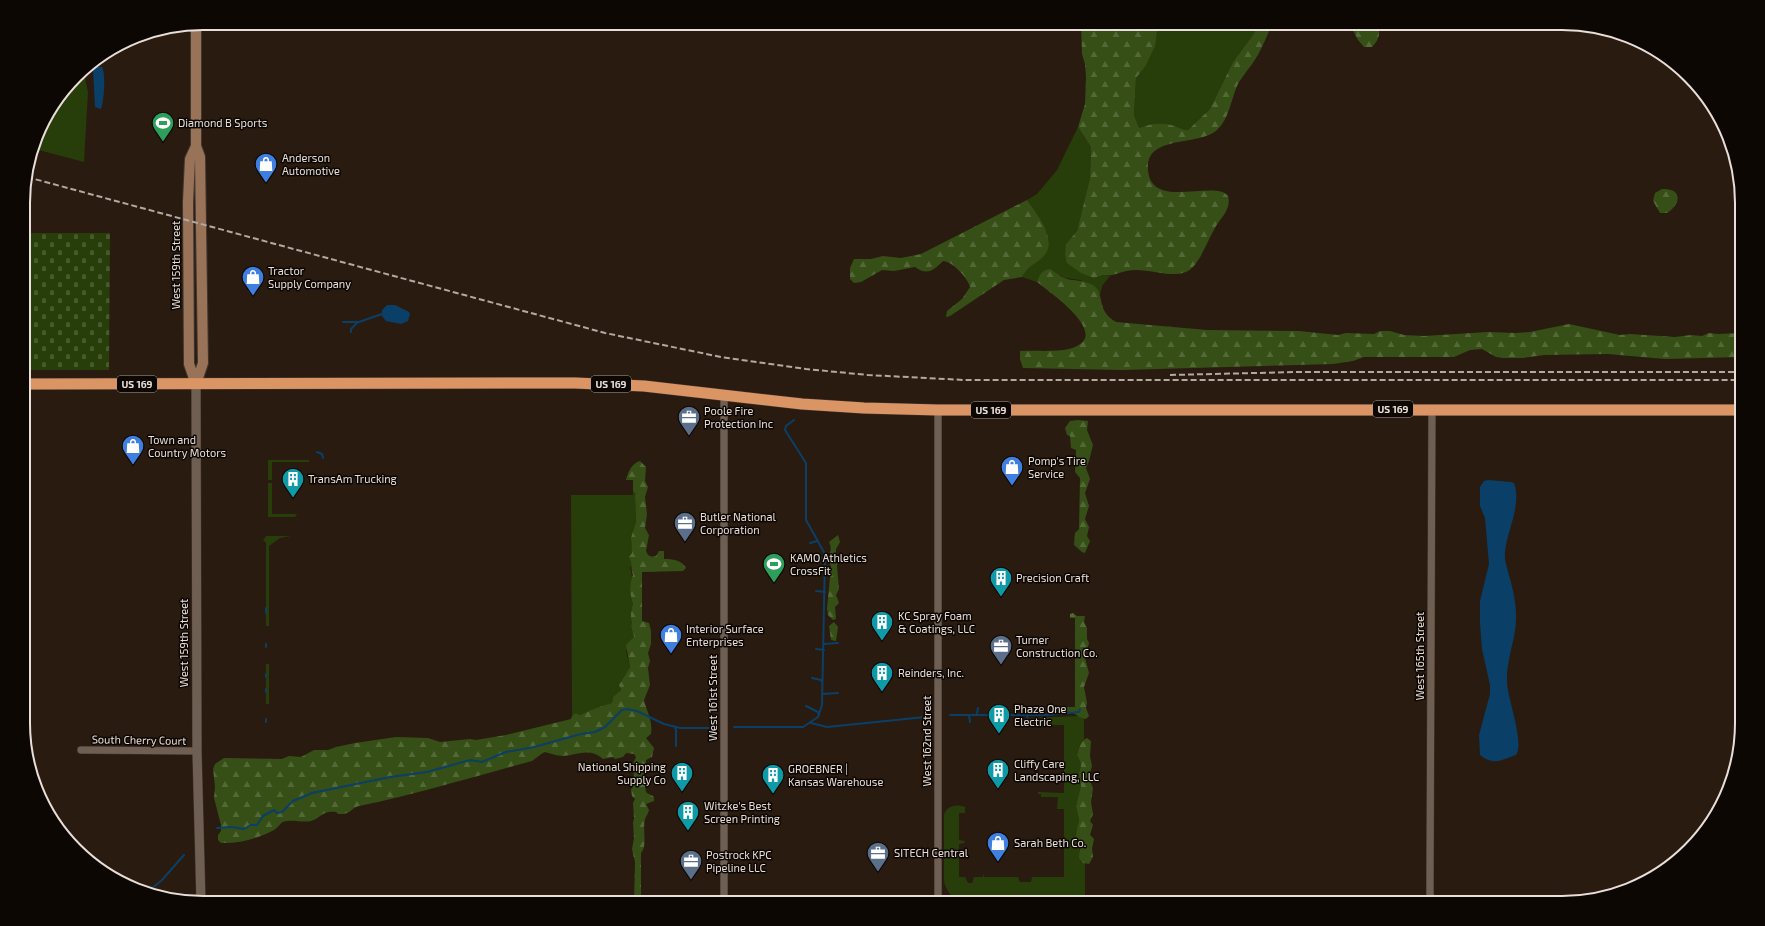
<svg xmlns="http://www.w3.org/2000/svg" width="1765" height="926" font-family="'Exo 2',sans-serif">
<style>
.green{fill:#283e0a}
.forest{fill:url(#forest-firs)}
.cemetery{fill:url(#cemetery-stones)}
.water{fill:#0a3f68}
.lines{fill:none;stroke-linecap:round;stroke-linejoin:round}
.stream{stroke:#0a3f68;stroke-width:2}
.minor-casing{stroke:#413630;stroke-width:8}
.tertiary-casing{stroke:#413630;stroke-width:10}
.secondary-casing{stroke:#413630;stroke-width:12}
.trunk-casing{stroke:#413630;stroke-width:12}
.minor{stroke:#6f5f52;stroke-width:7}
.tertiary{stroke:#6f5f52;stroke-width:9}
.secondary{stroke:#987358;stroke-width:10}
.trunk{stroke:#db9463;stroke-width:11}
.rail{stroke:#b4a9a1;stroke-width:2;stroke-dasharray:6 3;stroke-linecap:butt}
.labels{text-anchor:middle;stroke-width:3;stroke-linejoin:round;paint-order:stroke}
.shield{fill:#0d0704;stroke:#a79e98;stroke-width:1}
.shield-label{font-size:10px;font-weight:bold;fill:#e9dfd8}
.poi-label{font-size:11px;fill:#e9dfd8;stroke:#0d0704;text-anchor:start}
.street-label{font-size:11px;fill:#e9dfd8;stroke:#0d0704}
.rim{fill:none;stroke:#e9dfd8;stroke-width:2}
</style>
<defs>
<pattern id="forest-firs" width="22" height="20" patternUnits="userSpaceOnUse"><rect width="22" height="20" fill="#364f16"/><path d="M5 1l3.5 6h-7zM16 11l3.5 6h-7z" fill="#536837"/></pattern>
<pattern id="cemetery-stones" width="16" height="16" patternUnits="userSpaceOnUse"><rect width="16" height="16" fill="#283e0a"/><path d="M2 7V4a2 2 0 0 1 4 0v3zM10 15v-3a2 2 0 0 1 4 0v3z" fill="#47592d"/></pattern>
</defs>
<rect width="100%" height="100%" fill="#291b10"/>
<path class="green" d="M1158,23H1259L1253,35L1233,62L1210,109L1188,130C1181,130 1178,126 1171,125C1159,122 1150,124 1139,128L1134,115L1136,78L1145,67L1158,28Z
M83,69L88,92L84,162L35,149L41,124Z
M1078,127L1091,147L1090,178L1077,231L1066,244L1094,278L1105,275L1110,276L1102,286L1100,295L1093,286L1080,280L1065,278L1060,275L1039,277L1037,282L1022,277L1024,272L1045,255L1047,233L1039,217L1027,200L1037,194L1057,170Z
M268,460H309V462H272V480H268Z
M268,483H272V514H297L295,517H268Z
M633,491L637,494L635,497L636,522L631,544L632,547V564L630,568C635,579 628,591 633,604C631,610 630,617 632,623L631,626L634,638L626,651L630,667L619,685L621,690L613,697L612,703L580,715L575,713L572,716L571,495H633Z
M266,536H291L280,538L269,546V626H266V542L263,541Z
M266,664H269V704H266Z
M1078,716L1084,719V739C1080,743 1076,752 1078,758C1079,760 1081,762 1081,764L1080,767L1081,786L1076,806L1079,820L1078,824V845L1083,863H1085V903H954C952,894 944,889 944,879V815C947,805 957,804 965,807V813H959V840L965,841L964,843L959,844V877H965L968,883H972L974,877H983V873L984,877H1018L1020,882H1031L1032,877H1064V809H1057L1058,797H1041V794H1038V792L1064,793V725H1033L1031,718Z"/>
<path class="forest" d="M1081,23H1158L1155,46L1145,67L1136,78L1134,115L1139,128C1150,124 1159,122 1171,125C1178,126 1181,130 1188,130L1210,109L1233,62L1253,35L1259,23H1273C1267,34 1263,47 1256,58C1250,68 1242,76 1237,86C1231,100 1229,119 1217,130C1198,147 1145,134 1148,170C1151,211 1215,179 1228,196C1232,209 1220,218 1215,228C1207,241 1202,258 1192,268C1178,281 1152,269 1135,270C1127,270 1120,273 1112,275C1108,276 1110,275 1106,275C1102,275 1098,277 1094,278L1081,273L1067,263L1065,255L1066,244L1077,231L1090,178L1091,147L1078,127L1085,104L1086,77L1085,64L1082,54Z
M1349,23H1378C1380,34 1380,39 1372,47H1364L1358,40Z
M1662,189C1683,188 1681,204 1667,213H1660L1653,201L1655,193Z
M1027,200C1037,214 1060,242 1042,258C1035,264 1025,269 1022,277L1004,280L950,316L946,317L947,311L962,299L970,287C968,278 952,261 943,261C934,270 927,276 915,267L894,271L882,270L861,282L854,283L850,279V268L854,259H871L883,256L901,258L921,254Z
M1050,269C1055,272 1061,277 1067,279C1076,281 1085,280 1094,286C1105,294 1096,311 1116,322L1207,330L1299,331L1338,335L1346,333L1374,334L1380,331H1390L1404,335L1424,336L1488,332L1516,333L1530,332L1569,324L1620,335L1630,334L1675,337L1691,335L1702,336L1709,333L1718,334L1741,333V357L1665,359L1608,354L1544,355L1523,358H1503L1496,357L1482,349L1470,350L1454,357H1364L1353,361L1333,364L1122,370L1023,368L1020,359V351C1036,350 1061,353 1075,347C1110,333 1048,291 1037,282C1039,275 1042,270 1050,269Z
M1078,420L1088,421L1087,430L1093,445L1089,461L1086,468L1090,479L1085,493L1089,506L1085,519L1089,527L1087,536L1090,541L1085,553L1082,552L1074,545L1075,533L1079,529L1080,478L1075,472L1076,450L1071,448L1070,436L1067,435L1065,428L1070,421Z
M640,461L646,467L645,481L648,487L645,497L647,514L645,528L649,535L646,551L648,555L652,557L656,556L659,551H664V559C672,559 682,560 686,568L683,571L642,572V621L649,623L651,631V644L648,653L650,661L648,668L650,685L644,700C647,712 653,721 651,734L646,738L654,748L652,757L646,760L644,779L646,792C650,796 655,794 654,801L646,804L649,810C648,814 646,816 645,819C642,830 648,845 641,853V903H634L635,862L632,849L634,838L633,823L634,818L633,803L635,799L632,796L631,790L635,780L632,766L636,757L634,754L626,753L623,757L615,759L613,757L603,759C590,747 577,755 563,756C557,756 550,753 544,752L532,761C475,776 417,794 359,806C350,808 352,815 338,814L336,812C323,810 322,817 311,821C302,823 293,819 283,822C280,823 278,828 274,830C260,838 238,844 221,843L218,840V835L221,831V825L214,798L215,787L213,769L215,764L224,758L282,759L289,756L301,757L314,750H328L336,747L355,743L396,737L428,738L440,742L470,739L476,740L506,735L571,719L572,716L575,713L580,715C591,710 601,706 612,703L613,697L621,690L619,685L630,667L626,645L634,637L631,626L632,623C630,617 631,610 633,604C630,596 629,583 633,575C630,568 633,563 629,557L632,553L631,538L636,522L635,496L636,494L633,491V480H626C628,472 632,463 640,461Z
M838,535L840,542L836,549V555L839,558L837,566L839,589L836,595L839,603L835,607L836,619L833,620L828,615L827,609L831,566L828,560C829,553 833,551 829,542Z
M1073,613L1077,616H1085L1084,622L1087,628V639L1089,643L1085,658L1089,673L1084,687L1087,703L1086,708L1089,716L1086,719C1075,718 1074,707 1061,714L1056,710L1058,707H1075V618H1070V614Z
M834,622L838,627L836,641L831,640L829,626Z
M1087,738L1091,741L1090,756L1092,766L1089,776L1090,781L1093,788L1091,802L1093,814L1090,821L1093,825L1090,835L1094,839L1092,849L1093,857L1089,864L1083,863L1079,858L1080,847L1077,841L1076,835L1079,820L1076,806L1081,786L1079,775L1081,764L1077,755C1079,748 1080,741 1087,738Z"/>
<path class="cemetery" d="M23,233H110L109,370H24Z"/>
<path class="water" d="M94,67H102C106,74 104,102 101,109L95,107L93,69Z
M387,305H395L409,312L410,314L408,321L401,324L386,321L382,316V310Z
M1488,480L1511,482L1514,483C1522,505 1507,530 1505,552C1504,561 1508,570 1510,579C1513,590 1516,603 1516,615C1517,637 1506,659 1507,681C1507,698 1525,743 1516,755C1501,760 1494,766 1480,755L1479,735L1490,694V685L1482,649L1480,623V601L1489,564L1485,518L1480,506V487L1484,481Z"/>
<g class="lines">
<path class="stream" d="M343,322H359L382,314
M351,332V329L358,322
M317,452L322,454L323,458
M810,543L817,541
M817,558H825
M816,591L825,592
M266,608V613
M266,644V647
M824,644L838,643
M816,649L824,650
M266,674V677
M812,678L821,680L822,682
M266,689V692
M822,694L838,693
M806,706L818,712L819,715
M977,714L978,708
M950,715H1046L1079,712L1080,709
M969,715L970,722
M1027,715L1028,721
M266,719V722
M811,723L827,727L925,717
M674,726L676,730V746
M734,727H803L818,717L822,705L825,554L806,520V463L785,430L786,426L794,420
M217,828L231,827L244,829L251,825H257L263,816L274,810L277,813L282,812L293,801L312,793L390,777L427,772L470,760L482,762L506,752L534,747L581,734L595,732L605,727L622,710L627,709L637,711L664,724L680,728H714
M150,890L162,880L184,855"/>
<g class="minor-casing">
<path id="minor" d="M1432,409L1430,878V894L1433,903
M938,410V903
M81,750L197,751
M724,903V396"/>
</g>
<g class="tertiary-casing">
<path id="tertiary" d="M196,384L197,751L201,903"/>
</g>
<g class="secondary-casing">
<path id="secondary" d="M196,24V146L200,157L203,363L196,384
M196,146L190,159L188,202L189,364L196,384"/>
</g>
<g class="trunk-casing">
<path id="trunk" d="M24,384L575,383L644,386L802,404L864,408L938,410H1741"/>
</g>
<use href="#minor" class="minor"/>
<use href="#tertiary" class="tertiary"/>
<use href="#secondary" class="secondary"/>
<use href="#trunk" class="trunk"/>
<path class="rail" d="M27,177L605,333L721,357L806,369L868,375L965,380H1741
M1170,375L1298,372H1741"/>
</g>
<defs>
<g id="stadium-pin" transform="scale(1.15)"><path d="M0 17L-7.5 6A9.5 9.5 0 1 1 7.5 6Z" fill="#2e9e5b" stroke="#0d0704"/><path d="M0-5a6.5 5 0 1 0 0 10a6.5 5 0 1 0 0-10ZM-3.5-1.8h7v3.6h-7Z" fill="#fff"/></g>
<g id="shop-pin" transform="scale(1.15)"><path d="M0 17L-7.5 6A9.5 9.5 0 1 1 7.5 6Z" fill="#3f7fe0" stroke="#0d0704"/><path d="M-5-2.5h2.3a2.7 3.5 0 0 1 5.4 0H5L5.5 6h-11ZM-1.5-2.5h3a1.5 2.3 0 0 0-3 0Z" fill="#fff"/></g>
<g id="office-pin" transform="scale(1.15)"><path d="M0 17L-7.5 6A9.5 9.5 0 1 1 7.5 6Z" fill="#5c6f8a" stroke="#0d0704"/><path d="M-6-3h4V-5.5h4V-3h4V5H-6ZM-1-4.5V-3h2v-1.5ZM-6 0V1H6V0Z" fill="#fff"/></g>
<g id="building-pin" transform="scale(1.15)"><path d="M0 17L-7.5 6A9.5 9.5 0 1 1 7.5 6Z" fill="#0f9aa8" stroke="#0d0704"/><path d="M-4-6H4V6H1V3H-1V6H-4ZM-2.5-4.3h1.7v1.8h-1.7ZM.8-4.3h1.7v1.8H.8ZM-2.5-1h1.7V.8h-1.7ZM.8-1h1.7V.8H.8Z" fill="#fff"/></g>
</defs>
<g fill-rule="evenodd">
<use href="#stadium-pin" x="163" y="123"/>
<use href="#shop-pin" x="266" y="164"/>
<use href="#shop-pin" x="253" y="277"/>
<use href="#office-pin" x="689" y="417"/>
<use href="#shop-pin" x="133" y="446"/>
<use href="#shop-pin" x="1012" y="467"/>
<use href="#building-pin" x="293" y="479"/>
<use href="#office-pin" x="685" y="523"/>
<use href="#stadium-pin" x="774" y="564"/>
<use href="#building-pin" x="1001" y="578"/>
<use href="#building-pin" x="882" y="622"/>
<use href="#shop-pin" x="671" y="635"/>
<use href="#office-pin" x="1001" y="646"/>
<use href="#building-pin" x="882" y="673"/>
<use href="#building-pin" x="999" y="715"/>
<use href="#building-pin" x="998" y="770"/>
<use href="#building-pin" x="682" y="773"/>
<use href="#building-pin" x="773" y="775"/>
<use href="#building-pin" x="688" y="812"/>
<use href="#shop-pin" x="998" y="843"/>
<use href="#office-pin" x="878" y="853"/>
<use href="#office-pin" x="691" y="861"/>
</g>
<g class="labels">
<g class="shield">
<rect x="117" y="376" width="40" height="16" rx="3"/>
<rect x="591" y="376" width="40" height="16" rx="3"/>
<rect x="1373" y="401" width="40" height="16" rx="3"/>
<rect x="971" y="402" width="40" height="16" rx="3"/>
</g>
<g class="shield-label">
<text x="137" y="388">US 169</text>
<text x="611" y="388">US 169</text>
<text x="1393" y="413">US 169</text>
<text x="991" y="414">US 169</text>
</g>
<g class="poi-label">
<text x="178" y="127">Diamond B Sports</text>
<text x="282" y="162">Anderson<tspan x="282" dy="13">Automotive</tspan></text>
<text x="268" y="275">Tractor<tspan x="268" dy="13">Supply Company</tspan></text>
<text x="704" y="415">Poole Fire<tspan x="704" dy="13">Protection Inc</tspan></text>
<text x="148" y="444">Town and<tspan x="148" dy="13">Country Motors</tspan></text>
<text x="1028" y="465">Pomp's Tire<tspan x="1028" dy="13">Service</tspan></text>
<text x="308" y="483">TransAm Trucking</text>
<text x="700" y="521">Butler National<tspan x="700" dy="13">Corporation</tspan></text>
<text x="790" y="562">KAMO Athletics<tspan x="790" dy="13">CrossFit</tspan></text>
<text x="1016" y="582">Precision Craft</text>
<text x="898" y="620">KC Spray Foam<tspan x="898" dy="13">&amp; Coatings, LLC</tspan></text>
<text x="686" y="633">Interior Surface<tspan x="686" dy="13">Enterprises</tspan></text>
<text x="1016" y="644">Turner<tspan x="1016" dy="13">Construction Co.</tspan></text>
<text x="898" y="677">Reinders, Inc.</text>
<text x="1014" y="713">Phaze One<tspan x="1014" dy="13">Electric</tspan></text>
<text x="1014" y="768">Cliffy Care<tspan x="1014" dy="13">Landscaping, LLC</tspan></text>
<text x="666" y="771" text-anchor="end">National Shipping<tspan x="666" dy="13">Supply Co</tspan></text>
<text x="788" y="773">GROEBNER |<tspan x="788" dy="13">Kansas Warehouse</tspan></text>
<text x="704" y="810">Witzke's Best<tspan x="704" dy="13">Screen Printing</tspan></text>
<text x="1014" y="847">Sarah Beth Co.</text>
<text x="894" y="857">SITECH Central</text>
<text x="706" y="859">Postrock KPC<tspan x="706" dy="13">Pipeline LLC</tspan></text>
</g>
<g class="street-label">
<text transform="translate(176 265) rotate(-90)" y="4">West 159th Street</text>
<text transform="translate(184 643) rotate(-90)" y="4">West 159th Street</text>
<text transform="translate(1420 656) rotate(-90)" y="4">West 165th Street</text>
<text transform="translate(713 698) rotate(-90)" y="4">West 161st Street</text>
<text transform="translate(139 740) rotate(1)" y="4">South Cherry Court</text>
<text transform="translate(927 741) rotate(-90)" y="4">West 162nd Street</text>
</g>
</g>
<path d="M0 0H1765V926H0ZM203 30H1562A173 173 0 0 1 1735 203V723A173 173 0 0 1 1562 896H203A173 173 0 0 1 30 723V203A173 173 0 0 1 203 30Z" fill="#0d0704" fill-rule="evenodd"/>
<path class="rim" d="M203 30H1562A173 173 0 0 1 1735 203V723A173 173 0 0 1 1562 896H203A173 173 0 0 1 30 723V203A173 173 0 0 1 203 30Z"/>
</svg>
